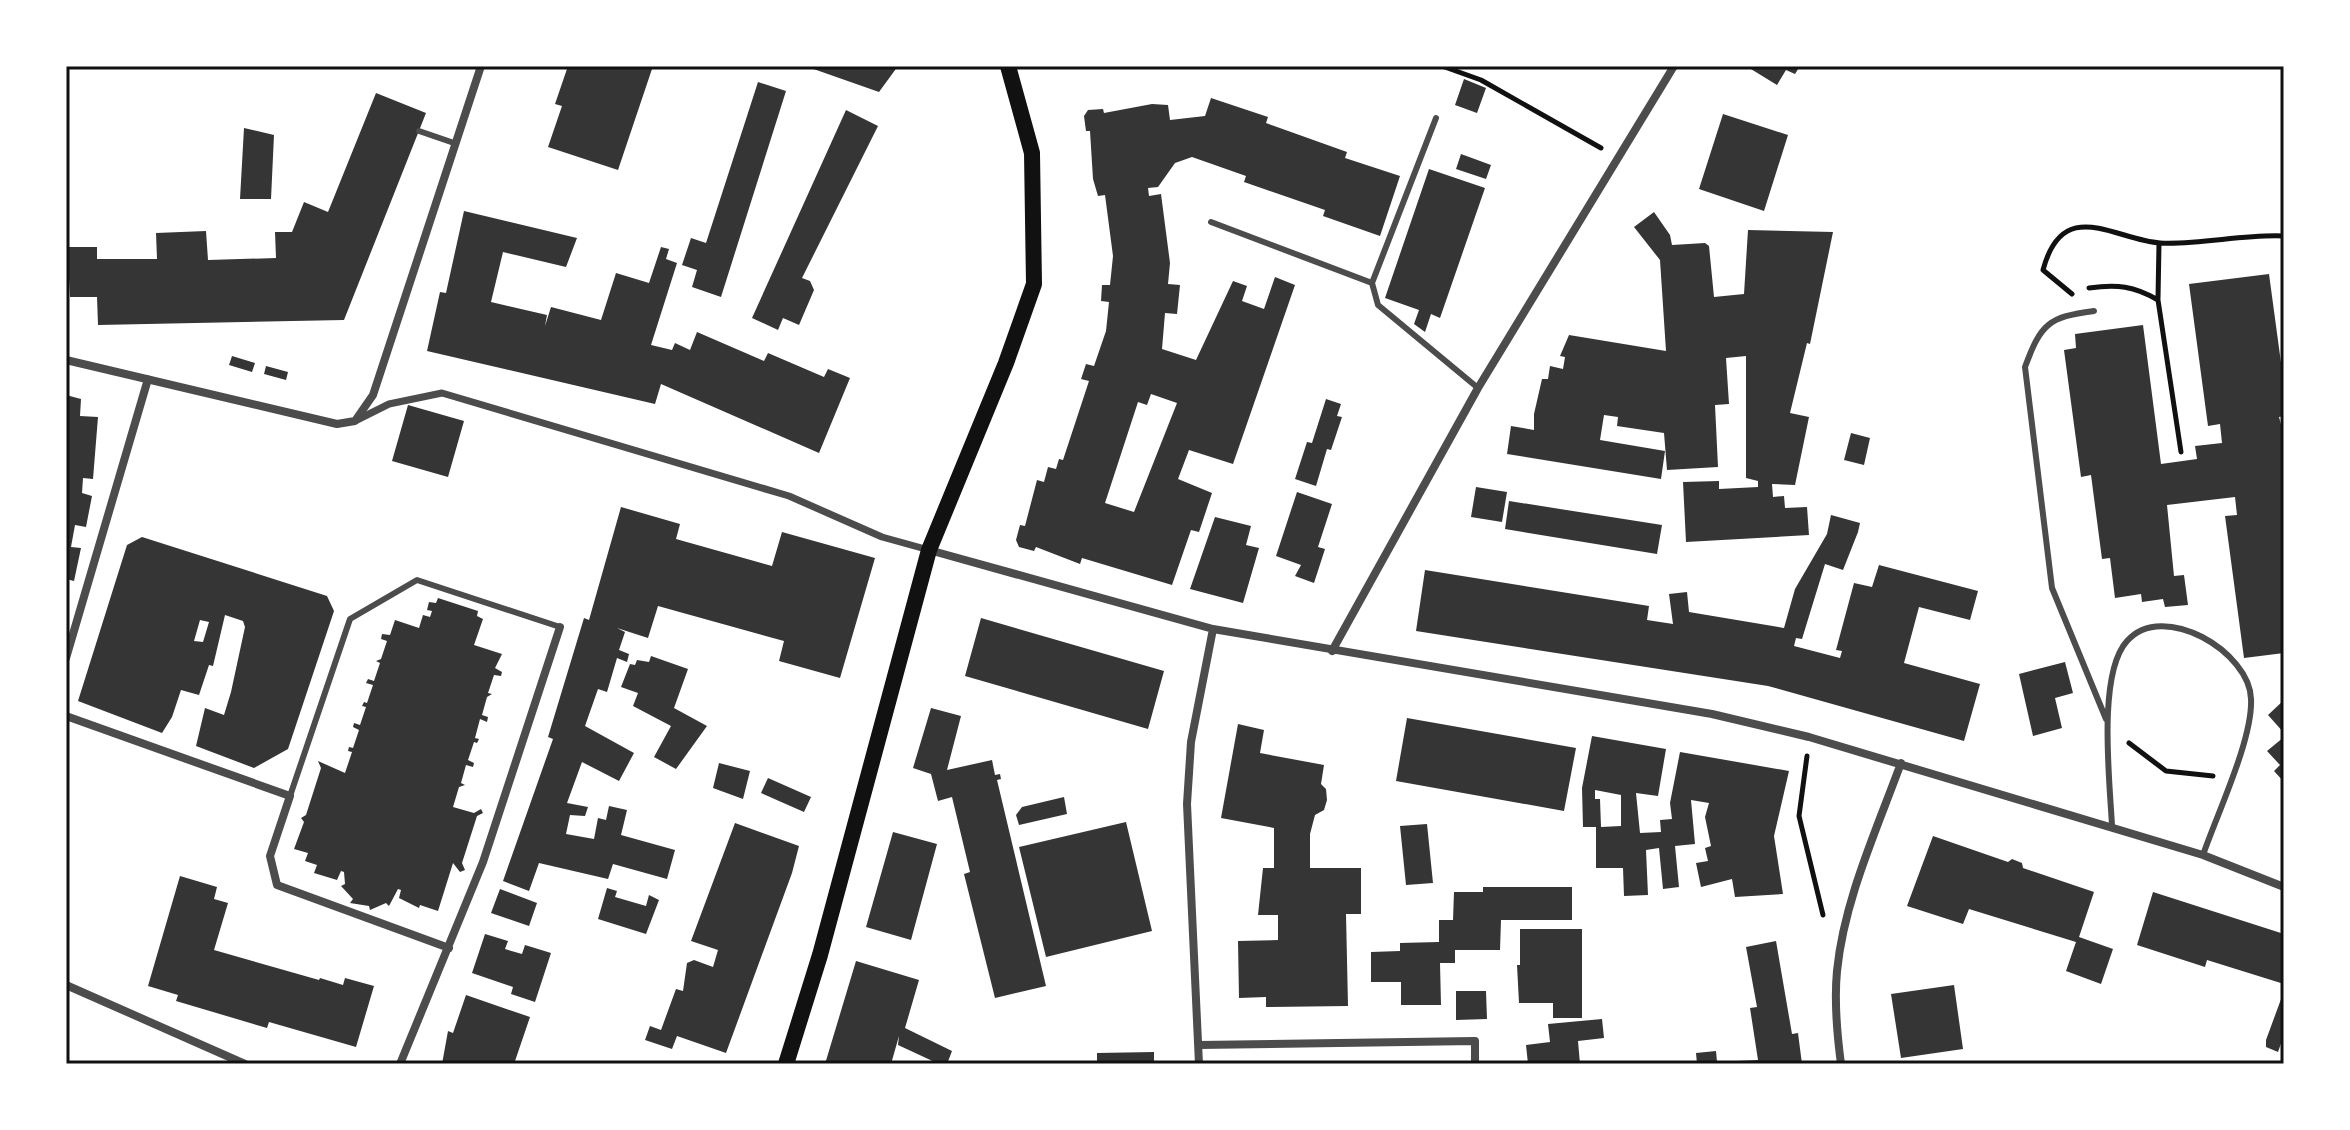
<svg xmlns="http://www.w3.org/2000/svg" width="2350" height="1130" font-family="'PT Serif',serif">
<style>
.building{fill:#353535;fill-rule:evenodd}
.lines{fill:none;stroke-linecap:round;stroke-linejoin:round}
.path{stroke:#111;stroke-width:5}
.service{stroke:#4c4c4c;stroke-width:6}
.pedestrian{stroke:#4c4c4c;stroke-width:7}
.minor{stroke:#4c4c4c;stroke-width:8}
.secondary{stroke:#111;stroke-width:16}
.neatline{fill:none;stroke:#111;stroke-width:3}
</style>
<rect width="100%" height="100%" fill="#fff"/>
<path class="building" d="M568,66H653L618,170L548,147L562,106L555,104Z
M805,66H898L879,92Z
M1746,66H1800L1795,74L1786,70L1777,85Z
M1464,79L1486,88L1477,113L1455,105Z
M758,82L786,91L721,297L692,287L697,270L682,265L691,238L706,243Z
M376,93L426,113L344,320L98,325L97,297H70L69,278H66L68,247H97V259H157L156,233L206,231L208,260L276,258L275,232H292L304,202L328,212Z
M1211,98L1268,117L1266,123L1347,152L1345,158L1400,176L1380,236L1323,216L1325,210L1244,182L1246,176L1192,157L1175,163L1158,187L1148,188L1149,196L1161,194L1170,263L1168,284L1180,285L1177,314L1165,313L1162,349L1196,360L1233,281L1247,286L1242,301L1264,309L1275,277L1295,285L1233,464L1189,450L1178,479L1212,493L1199,532L1191,530L1172,585L1082,558L1080,564L1036,547L1034,551L1019,547L1016,540L1020,525L1025,526L1037,480L1044,482L1048,467L1056,469L1059,459L1063,460L1089,381L1081,379L1086,364L1094,366L1106,331L1109,302L1101,301L1102,285H1110L1113,256L1105,195L1098,196L1093,179L1090,131H1086L1084,116L1088,110L1103,109L1104,113L1152,104L1168,105L1170,120L1205,116ZM1151,394L1177,403L1134,512L1105,503L1138,402L1147,405Z
M846,110L878,126L802,278L810,281L814,290L799,325L783,318L778,330L752,318Z
M1723,114L1788,135L1764,211L1699,189Z
M244,128L274,135L271,199H240Z
M1461,154L1491,165L1486,179L1456,169Z
M1429,169L1485,188L1440,318L1431,314L1425,332L1414,324L1419,310L1385,298Z
M464,211L577,238L566,267L503,252L491,302L547,315L545,326L551,307L601,320L616,273L649,283L661,247L669,249L666,259L677,263L651,345L672,350L675,343L690,350L697,332L764,361L768,353L824,377L828,369L850,378L819,453L661,384L655,404L427,351L440,292L446,293Z
M1654,212L1670,235L1672,245L1705,243L1709,246L1714,297L1744,294L1748,230L1833,232L1810,344L1807,343L1790,413L1809,417L1795,485L1772,484L1773,497L1784,496L1785,508L1807,507L1809,535L1686,542L1683,482L1719,481V489L1758,487V481L1746,478V356L1726,358L1729,404L1715,405L1718,467L1667,470L1664,433L1617,426L1618,417L1604,415L1600,440L1665,451L1661,479L1507,454L1511,426L1534,430V414L1542,379H1548L1550,366L1563,369L1565,357L1560,356L1569,335L1666,351L1660,260L1634,227Z
M2269,274L2284,385V416L2279,417L2284,435V653L2244,658L2225,516L2237,515L2235,497L2167,505L2174,576L2184,575L2188,605L2165,607L2163,599L2142,602L2141,594L2115,598L2110,558L2102,559L2091,475L2081,477L2064,350L2076,348L2075,334L2143,325L2161,464L2197,459L2195,446L2222,443L2220,424L2208,426L2189,284Z
M232,356L255,363L252,372L229,365Z
M266,366L288,372L286,380L264,374Z
M66,395L81,399L80,416L98,417L93,479L83,478L82,493L92,496L86,527L75,525L71,547L81,548L74,581L66,579Z
M1326,399L1341,404L1337,416L1342,417L1331,450L1327,449L1316,486L1295,479L1307,442L1312,443Z
M408,405L464,421L448,477L392,461Z
M1851,433L1870,438L1864,465L1844,460Z
M1476,487L1507,492L1502,522L1471,517Z
M1297,492L1332,504L1318,547L1325,549L1314,583L1295,576L1301,565L1276,556Z
M1509,501L1662,525L1657,554L1505,529Z
M621,507L680,524L676,539L772,566L782,532L875,558L840,678L779,661L784,641L658,606L648,638L617,628L625,632L619,650L629,654L627,662L617,658L607,692L598,689L585,726L634,753L619,781L582,762L567,803L588,807L585,816L570,815L566,834L594,839L598,818L606,820L609,806L627,810L621,835L675,850L667,879L613,864L608,879L539,863L529,891L503,881L553,739L548,737L584,618L589,620Z
M1831,515L1860,523L1858,532L1843,570L1825,564L1802,639L1796,638L1794,646L1840,658L1842,651L1836,650L1854,583L1872,587L1879,565L1978,591L1970,620L1919,607L1904,663L1980,684L1964,741L1768,686L1416,631L1425,570L1649,606L1647,620L1673,624L1669,594L1687,592L1689,612L1784,628L1795,589L1827,534Z
M1215,517L1251,526L1246,545L1259,548L1243,603L1190,589Z
M142,537L327,596L334,611L288,749L254,768L196,746L205,708L224,715L231,692L245,627L243,621L225,615L213,666L209,665L199,695L181,690L172,717L162,733L78,701L127,545ZM200,620L209,622L203,642L194,641Z
M438,598L478,611L477,616L483,619L474,645L502,654L495,668L502,672L501,676L494,675L488,693L492,694L487,697L482,715L488,717L487,722L480,719L475,738L479,739L477,743L474,742L468,760L474,763L473,767L466,765L461,783L465,785L459,787L453,807L474,813L481,809L483,813L477,816L462,863L465,870L460,872L453,863L438,911L420,905L419,908L399,898L401,890L398,889L389,906L386,903L370,910L369,906L350,903L353,899L341,886L345,884L344,872L341,871L337,880L314,873L317,865L305,861L308,853L294,849L304,822L301,818L306,815L321,768L318,761L345,773L352,752L348,751L349,747L353,748L359,730L353,727L354,723L360,725L366,707L362,706L364,702L367,703L373,685L366,683L368,679L374,681L380,663L376,661L381,659L387,641L381,639L382,634L390,635L395,620L419,628L423,615L430,617L432,611L427,610L429,602L436,603Z
M981,618L1164,671L1148,729L965,676Z
M651,656L688,669L674,708L707,726L676,769L654,757L671,726L633,706L638,693L621,687L630,664L635,665L637,660L649,662Z
M2065,662L2073,693L2055,698L2062,728L2033,736L2019,674Z
M2284,700V733L2268,715Z
M931,708L961,716L947,770L992,760L995,775L1000,774L1001,779L997,780L1046,986L995,998L964,874L970,872L952,797L938,801L931,774L913,768Z
M1407,718L1576,748L1564,811L1396,781Z
M1238,724L1264,730L1260,753L1324,765L1321,784L1326,789L1327,800L1324,810L1315,815L1310,834V868H1361V914H1346L1348,1006L1266,1007V997L1239,998L1238,941L1278,940V915H1258L1263,868H1274V828L1221,818Z
M1592,736L1666,749L1658,796L1636,793L1640,833L1661,832L1660,820L1672,819L1670,803L1680,752L1789,771L1774,836L1783,894L1735,897L1732,879L1701,887L1696,863L1708,861L1705,848L1711,846L1705,817L1709,803L1691,800L1695,844L1675,846L1679,887L1663,889L1659,848L1646,850L1648,895L1624,896L1623,868H1596V827H1583L1582,788ZM1595,790L1621,795V826L1601,827L1600,799H1595Z
M2284,737V782L2274,771L2280,765L2267,751Z
M719,763L750,771L743,799L713,788Z
M768,778L811,797L804,812L761,793Z
M1064,797L1067,814L1019,825L1016,815L1022,807Z
M1126,822L1152,931L1046,957L1019,847Z
M735,823L799,846L792,873L726,1053L677,1036L672,1049L645,1040L650,1026L661,1030L676,989L683,991L687,963L694,960L713,967L718,950L691,941Z
M1427,824L1433,883L1406,885L1400,826Z
M893,832L937,844L911,940L866,927Z
M1933,836L2008,862L2012,859L2022,863L2023,868L2094,892L2079,937L2113,949L2101,984L2066,971L2076,942L1969,909L1963,924L1907,906Z
M180,876L217,887L214,899L228,903L214,950L319,980L320,978L343,985L345,978L374,986L356,1047L269,1022L267,1028L176,1001L178,995L148,986Z
M1483,887H1572V920H1501L1500,950H1455V963H1440L1441,1005H1401V982H1371V952L1400,951V943L1439,942V920H1453L1454,892H1483Z
M607,888L617,891L615,897L646,906L649,895L659,900L646,934L598,919Z
M500,889L537,903L529,926L491,913Z
M2153,892L2284,934V984L2207,960L2205,967L2137,945Z
M1520,929H1582V1018H1553V1003H1519L1517,965H1520Z
M485,934L508,941L505,949L522,954L525,945L551,953L535,1002L511,994L513,987L472,973Z
M1776,941L1792,1034L1798,1033L1802,1064H1697L1696,1053L1716,1051L1717,1062L1758,1060L1750,1008L1757,1007L1746,947Z
M856,961L919,980L905,1028L952,1051L947,1064H939L898,1045L899,1036L891,1064H825Z
M1954,985L1963,1049L1901,1058L1891,994Z
M1456,991H1486L1487,1019L1456,1020Z
M2284,991V1035L2278,1052L2266,1047V1040Z
M466,995L530,1017L514,1064H442L448,1031L453,1033Z
M1602,1019L1604,1038L1578,1041L1580,1064H1528L1526,1045L1550,1042L1548,1024Z
M1154,1052V1064H1097V1053Z"/>
<g class="lines">
<path class="path" d="M1442,66L1481,80L1601,148
M2089,288C2117,284 2134,286 2158,300L2181,452
M2072,294L2043,270C2063,195 2115,240 2160,243C2201,245 2243,234 2284,236
M2158,299L2159,243
M2129,743L2166,771L2213,776
M1807,756L1799,816L1823,915"/>
<path class="service" d="M419,131L454,143
M1211,222L1372,283L1378,305L1478,388
M1372,283L1436,118
M2094,311C2048,317 2041,324 2025,367L2052,588L2106,719
M290,796L350,619L417,580L560,627
M2112,826C2110,783 2097,674 2127,641C2163,600 2250,652 2251,699C2253,739 2217,814 2203,855"/>
<path class="pedestrian" d="M357,420L389,404L442,393L789,496L882,537L929,550"/>
<path class="minor" d="M66,360L337,424L355,421L373,395L481,66
M929,550L1213,629L1712,714L1809,737L2203,855L2284,887
M1332,651L1478,388L1674,66
M66,658L148,379
M66,716L290,796L270,856L277,885L449,948
M66,985L245,1064
M1199,1045L1475,1041V1064
M400,1064L483,862L560,627
M1199,1064L1187,804L1191,742L1213,629
M1841,1064C1837,1034 1834,1002 1837,971C1844,900 1877,829 1901,763"/>
<path class="secondary" d="M786,1064L820,955L929,550L1006,363L1034,284L1032,153L1008,66"/>
</g>
<rect width="2350" height="1130" fill="none" stroke="#ffffff" stroke-width="136"/>
<rect x="68" y="68" width="2214" height="994" class="neatline"/>
</svg>
